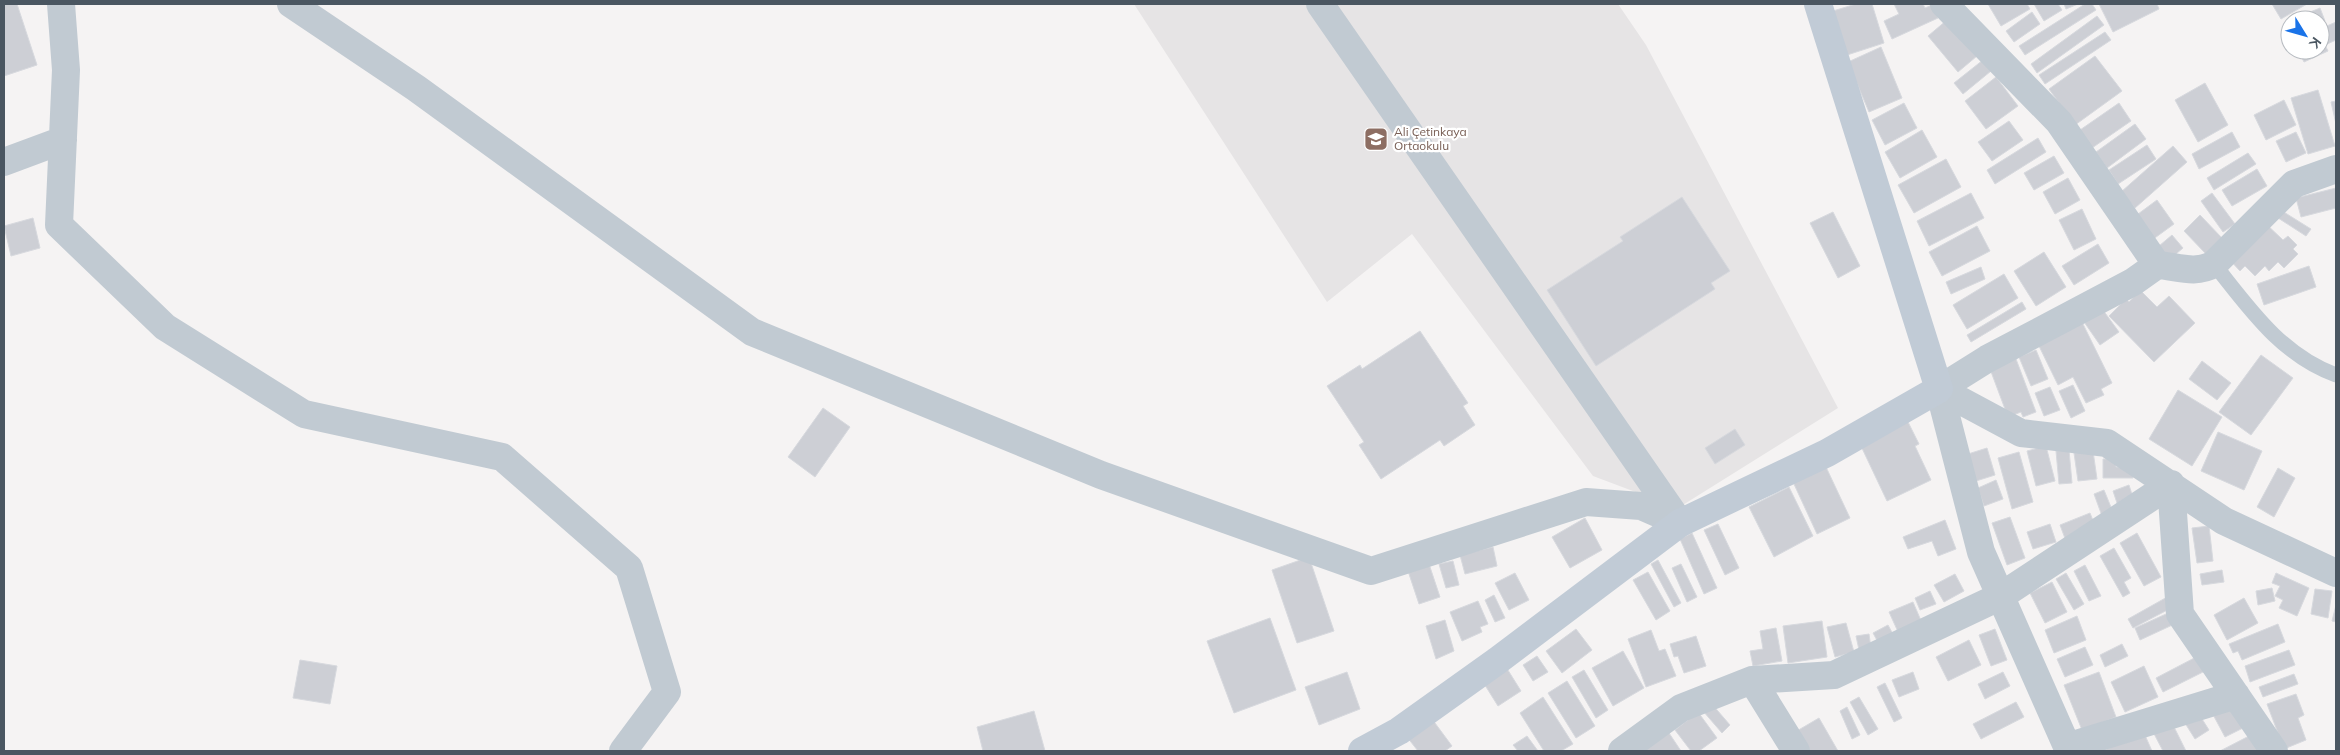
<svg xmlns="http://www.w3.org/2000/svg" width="2340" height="755" font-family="Mulish,sans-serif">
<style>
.education{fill:#e6e4e5}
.building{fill:#cdcfd5;stroke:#d7d9de}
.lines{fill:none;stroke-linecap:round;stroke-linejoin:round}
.service{stroke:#c1cad2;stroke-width:15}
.minor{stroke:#c1cad2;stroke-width:28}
.secondary{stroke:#c1cbd6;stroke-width:28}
.labels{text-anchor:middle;stroke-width:4.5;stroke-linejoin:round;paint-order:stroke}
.education-label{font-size:12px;fill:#785e54;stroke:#fff;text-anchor:start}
</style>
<rect width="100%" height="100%" fill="#f5f3f3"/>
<path class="education" d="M1134,4H1618L1646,45L1838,408L1678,508L1593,476L1412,234L1327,302Z"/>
<path class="building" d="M4,4H17L37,65L4,76Z
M1856,4H1872L1884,43L1847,55L1833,11Z
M1894,4H1923L1925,8L1932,5L1938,18L1892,39L1884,21L1899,14Z
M1988,4H2027L2030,9L2001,26Z
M2034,4H2058L2062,10L2044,21Z
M2064,4H2078L2066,9Z
M2085,4H2092L2096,10L2025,55L2019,46Z
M2099,4H2157L2159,9L2113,32Z
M2272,4H2307L2281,19Z
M2320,8L2325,21L2320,23V20H2291Z
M2032,12L2040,24L2014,42L2006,31Z
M2097,16L2104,25L2037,73L2031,64Z
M1947,20L1977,56L1958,72L1928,36Z
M2290,20V35L2289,36L2284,23Z
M2336,22V40L2325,45L2328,51L2304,62L2298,50H2320V29Z
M2105,32L2111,40L2045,84L2039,75Z
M1881,47L1902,98L1869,112L1848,62Z
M2095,56L2122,91L2075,125L2049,89Z
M1983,60L1991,71L1963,94L1954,83Z
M1996,77L2018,106L1986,129L1965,101Z
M2205,83L2228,125L2198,142L2175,100Z
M2318,90L2335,146L2308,154L2291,98Z
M2284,100L2296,125L2266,140L2254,115Z
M2336,101V124L2331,102Z
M1904,103L1917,128L1885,145L1872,120Z
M2119,103L2131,121L2092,148L2080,130Z
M2009,121L2023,140L1992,161L1978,142Z
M2135,124L2146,139L2107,168L2096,152Z
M1922,130L1937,157L1900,178L1885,152Z
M2232,132L2240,147L2199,169L2192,154Z
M2296,132L2306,153L2286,162L2276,141Z
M2038,138L2046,152L1995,184L1987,170Z
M2147,145L2156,159L2118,184L2109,170Z
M2173,146L2187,162L2135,208L2121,192Z
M2248,153L2256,164L2214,190L2207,178Z
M2054,156L2064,173L2034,190L2024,173Z
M1946,159L1961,187L1914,213L1898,185Z
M2257,169L2267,186L2232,206L2222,190Z
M2068,178L2080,200L2055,214L2043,192Z
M2336,188V208L2301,217L2296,198Z
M1971,193L1984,218L1929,246L1917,221Z
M2212,193L2235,224L2223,232L2201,201Z
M1682,197L1730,271L1711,283L1715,289L1596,366L1547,290L1623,241L1620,237Z
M2157,200L2174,224L2152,240L2134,217Z
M2082,209L2096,239L2074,250L2059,220Z
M2279,209L2311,229L2306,236L2275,216Z
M1833,212L1860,266L1838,278L1810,223Z
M2200,215L2222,238L2206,254L2184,231Z
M33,218L40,248L11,256L4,226Z
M2264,222L2283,240L2288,236L2297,245L2293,249L2298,254L2284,268L2278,262L2269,271L2265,266L2255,276L2245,266L2240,271L2228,258Z
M1977,226L1990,251L1942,276L1929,252Z
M2172,235L2183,248L2170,259L2159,246Z
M2098,244L2109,263L2074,285L2062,266Z
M2044,252L2066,287L2036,306L2014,271Z
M2309,266L2316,287L2264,305L2257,284Z
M1981,267L1985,279L1951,294L1946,282Z
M2004,274L2018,298L1967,329L1953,305Z
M2140,290L2157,307L2169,296L2195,323L2154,362L2109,316L2126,299L2129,302Z
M2022,302L2026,309L1971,342L1967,335Z
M2100,306L2119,332L2100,345L2082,319Z
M2082,322L2112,383L2101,389L2104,395L2086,403L2073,377L2058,385L2038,344Z
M1420,331L1468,403L1463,406L1475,425L1444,446L1440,440L1381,479L1359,445L1364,442L1327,386L1360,365L1362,369Z
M2036,350L2048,379L2031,386L2019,357Z
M2261,355L2293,378L2251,435L2219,412Z
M2016,359L2036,412L2023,417L2021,412L2008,417L1990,369Z
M2202,361L2231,383L2217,400L2189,379Z
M2073,385L2085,411L2071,418L2059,391Z
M2050,387L2060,410L2044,416L2035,393Z
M2178,390L2222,417L2192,466L2149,439Z
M823,408L850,427L815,477L788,457Z
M1908,422L1919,444L1915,446L1931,480L1887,501L1860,444Z
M1735,429L1745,445L1715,464L1705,448Z
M2218,432L2262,451L2244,490L2201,471Z
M2046,446L2055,481L2036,486L2027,451Z
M1987,448L1995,475L1976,481L1968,454Z
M2069,450L2072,483L2059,484L2056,451Z
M2093,451L2097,479L2078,481L2074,453Z
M2019,452L2033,502L2012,509L1998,458Z
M2103,459H2116V467H2133V478H2103Z
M1826,467L1850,518L1817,534L1793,482Z
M2278,468L2295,478L2274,517L2257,507Z
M1996,480L2003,499L1984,506L1978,488Z
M2129,485L2135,504L2119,509L2113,491Z
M1789,487L1813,536L1774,557L1749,507Z
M2104,490L2113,512L2102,516L2094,494Z
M2090,513L2096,528L2066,541L2060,525Z
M2010,517L2025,558L2007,565L1992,523Z
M1585,518L1602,550L1570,568L1552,537Z
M1945,520L1956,549L1938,556L1932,541L1908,549L1903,537Z
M1718,524L1739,568L1725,575L1704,530Z
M2050,524L2056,542L2033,549L2027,532Z
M2209,526L2213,561L2197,563L2192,528Z
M1692,533L1717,588L1704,594L1680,539Z
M2137,533L2161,577L2144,586L2120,543Z
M1493,547L1497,566L1465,574L1460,555Z
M2114,548L2131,578L2124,582L2130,593L2123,597L2100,556Z
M1309,557L1334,631L1297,643L1272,570Z
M1658,560L1681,603L1674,607L1651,564Z
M1453,561L1459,585L1446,588L1439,564Z
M1429,564L1440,597L1419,604L1408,571Z
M1681,564L1697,597L1687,602L1672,568Z
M2085,565L2101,596L2089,601L2074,571Z
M2222,570L2224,582L2202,585L2200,574Z
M1648,572L1670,611L1656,620L1633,580Z
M1515,573L1529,600L1509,610L1495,583Z
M2066,573L2084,604L2074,610L2056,579Z
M2276,573L2309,588L2297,616L2279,608L2283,600L2275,596L2280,586L2272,583Z
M1955,574L1964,591L1944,602L1934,585Z
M2052,582L2067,612L2045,623L2030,593Z
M2272,588L2275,601L2258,605L2256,591Z
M2315,589L2332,591L2328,618L2311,614Z
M1930,591L1936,604L1920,610L1915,598Z
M1494,595L1505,618L1495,622L1485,600Z
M2169,596L2175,606L2133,628L2128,619Z
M2244,598L2258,623L2227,640L2214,615Z
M1478,601L1488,624L1480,627L1482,632L1462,641L1450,612Z
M1913,602L1922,623L1899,634L1889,612Z
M2336,605V622L2332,621Z
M2175,610L2181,621L2140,640L2135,628Z
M2077,616L2086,640L2054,653L2045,630Z
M1270,618L1296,690L1234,713L1207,641Z
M1445,620L1454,651L1436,659L1426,626Z
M1822,621L1827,657L1788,663L1783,626Z
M1846,623L1854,652L1835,657L1827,627Z
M2278,624L2285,642L2242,660L2238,651L2233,653L2229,644Z
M1888,625L1894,636L1879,644L1873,633Z
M1776,628L1782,661L1753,666L1750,651L1763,649L1760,631Z
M1576,629L1592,650L1562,673L1546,651Z
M1995,629L2007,660L1991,666L1979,635Z
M1651,630L1659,651L1665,649L1676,676L1646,687L1628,639Z
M1869,634L1871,648L1859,650L1856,636Z
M1696,636L1706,666L1684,673L1678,656L1674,657L1670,644Z
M1969,640L1981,665L1948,681L1936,657Z
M2122,644L2128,656L2105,667L2100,655Z
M2085,647L2093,665L2065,677L2057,659Z
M2289,650L2295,665L2250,682L2245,666Z
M1623,651L1644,688L1613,706L1592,668Z
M2200,655L2207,670L2163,692L2156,678Z
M1537,656L1548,672L1533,681L1523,665Z
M300,660L337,666L330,704L293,698Z
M2144,666L2158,697L2125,712L2111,682Z
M1506,667L1521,691L1498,706L1483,682Z
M1584,670L1608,710L1596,718L1572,677Z
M1347,672L1360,709L1319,725L1305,687Z
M1913,672L1919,689L1899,697L1892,680Z
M2003,672L2010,686L1985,699L1978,684Z
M2099,672L2116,717L2082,730L2064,685Z
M2294,674L2298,684L2263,697L2259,687Z
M1567,681L1595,726L1576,738L1548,693Z
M1885,683L1902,718L1894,722L1877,687Z
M2296,694L2304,715L2298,718L2306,740L2284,749L2267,704Z
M1543,697L1573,744L1561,751H1544L1520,713Z
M1859,697L1878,729L1868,735L1850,702Z
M2232,698L2247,726L2225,737L2210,709Z
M2016,702L2024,717L1981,739L1973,724Z
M1711,703L1730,725L1722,733L1703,711Z
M1847,707L1860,735L1852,739L1840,711Z
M1034,711L1045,751H983L977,727Z
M2197,711L2209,730L2195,739L2183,720Z
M1698,712L1717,738L1699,751H1691L1675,730Z
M1819,718L1838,751H1800L1790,735Z
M1432,719L1452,746L1445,751H1418L1407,737Z
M2170,719L2186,751H2163L2151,728Z
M1669,733L1681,751H1641Z
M2144,733L2152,751H2102Z
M2251,735L2260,751H2220Z
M1527,736L1538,751H1518L1513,745Z"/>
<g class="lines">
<path class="service" d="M2214,264C2249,308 2281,355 2336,375"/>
<path class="minor" d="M61,4L66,70L59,225L165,327L304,414L502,457L629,568L667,692L623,751
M291,4L416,88L752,332L1101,475L1371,571L1586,502L1641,506L1680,523
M1320,4L1680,523
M1944,4L2059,122L2157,265
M4,162L63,140
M1939,389L1987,359L2133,282L2157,265C2176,266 2195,275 2214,264L2294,184L2336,169
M1939,389L2021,433L2107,443L2224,521L2336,573
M1939,389L1981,552L2069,751
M1752,680L1796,751
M2067,747L2236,695
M1622,751L1681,708L1752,680L1834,675L2001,596L2171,484L2180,614L2274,751"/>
<path class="secondary" d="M1362,751L1399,731L1497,661L1680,523L1827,453L1939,389L1818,4"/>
</g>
<defs>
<g id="school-square" transform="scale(1.25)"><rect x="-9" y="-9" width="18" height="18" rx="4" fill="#8d6e63" stroke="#fff"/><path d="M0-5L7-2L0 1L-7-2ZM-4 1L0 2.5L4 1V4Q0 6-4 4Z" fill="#fff"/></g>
</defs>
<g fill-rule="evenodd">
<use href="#school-square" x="1376" y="139"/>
</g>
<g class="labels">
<g class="education-label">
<text x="1394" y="136">Ali Çetinkaya<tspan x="1394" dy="14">Ortaokulu</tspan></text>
</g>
</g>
<rect width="2340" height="755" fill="none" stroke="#4a5661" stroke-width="10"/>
<g transform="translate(2305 35) rotate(127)"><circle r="24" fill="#ffffff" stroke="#b7bbc0"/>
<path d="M0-4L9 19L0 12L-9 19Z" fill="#1a73e8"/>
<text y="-8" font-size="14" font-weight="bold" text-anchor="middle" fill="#4a5661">K</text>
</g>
</svg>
